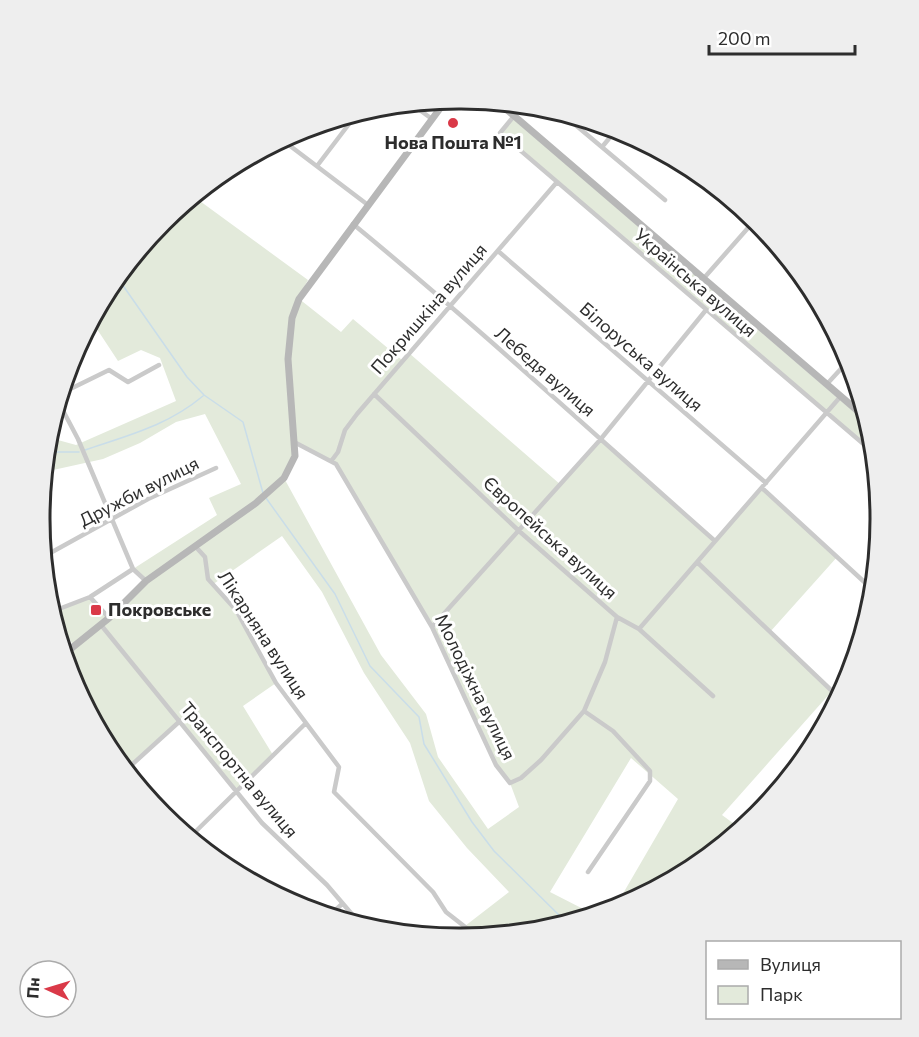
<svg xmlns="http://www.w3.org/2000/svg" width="919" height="1037" font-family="Commissioner,sans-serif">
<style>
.green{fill:#e3eadb;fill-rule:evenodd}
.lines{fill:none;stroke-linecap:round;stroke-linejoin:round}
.stream{stroke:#c9dde9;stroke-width:1.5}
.street{stroke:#cacaca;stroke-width:4.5}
.secondary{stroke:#b7b7b7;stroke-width:7}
.poi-dot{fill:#da3948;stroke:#fff;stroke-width:2}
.labels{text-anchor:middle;stroke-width:6;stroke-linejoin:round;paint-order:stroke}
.poi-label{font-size:18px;font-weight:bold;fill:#2d2d2d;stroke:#fff}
.street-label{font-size:18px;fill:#2d2d2d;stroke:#fff}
.rim{fill:none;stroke:#2d2d2d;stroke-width:3}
</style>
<rect width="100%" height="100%" fill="#fff"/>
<path class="green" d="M512,118L868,424L874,453L500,133Z
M193,196L308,280L298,298L341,332L353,319L402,360L409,353L561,485L600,440L715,541L762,488L838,556L770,632L832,691L722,815L741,829L693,868L614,909L678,799L631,758L550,892L595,915L541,931L478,937L465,926L509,892L467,848L429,801L410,743L364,673L322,592L282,536L212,585L227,599L276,683L243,706L273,755L237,790L180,721L125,771C98,738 76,696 63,655L74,646L51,612L90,597L109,618L145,581L133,569L217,515L209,498L241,484L205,414L176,422L140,443L103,459L44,472L47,437L76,445L176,401L160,358L141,350L118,361L91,320C117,272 151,231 193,196ZM296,443L336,464L432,627L496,765L510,783L519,807L488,829L438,757L426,714L381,655L284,478Z"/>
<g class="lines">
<path class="stream" d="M117,277L187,377L204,395L243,422L263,493
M85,450C129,435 167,426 203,396
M46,452H79
M266,498L335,594L370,666L419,717L424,744L472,822L494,851L566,922"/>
<path class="street" d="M410,103L432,119
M560,112L665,200
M514,116L500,133L874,453
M281,139L368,205
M602,147L617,129
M317,166L349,124L341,117
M353,224C477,326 595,435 715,541
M498,251L766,483
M704,278L755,220
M827,384L849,360
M60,394L109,370L128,382L159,365
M374,394L519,531L617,617L639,629L713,696
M58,401L78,439L133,569L146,581
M296,443L336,464L432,627L496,765L510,783L521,778L541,760L584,711L605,662L617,617
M332,460L338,452L345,430L357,414L557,182
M762,488L873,590
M195,546L205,557L208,579L236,610L276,683L339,767L334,792L433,892L446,912L478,937
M43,557L148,499L216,468
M697,562L832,691L851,671
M90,597L109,618
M51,612L90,597L133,569
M101,625L262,823L327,885L362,926
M432,627L600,440L706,310
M639,629L841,396
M584,711L613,731L650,771V781L588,872
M125,771L180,721
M189,838L306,723
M329,916L342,904"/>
<path class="secondary" d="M498,102L866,418
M63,655L109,618L146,581L256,503L284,478L295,456L288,359L292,318L299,299L447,99"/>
</g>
<g class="poi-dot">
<circle cx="453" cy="123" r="6"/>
<rect x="90" y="604" width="12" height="12" rx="3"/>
</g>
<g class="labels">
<g class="poi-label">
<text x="453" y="149">Нова Пошта №1</text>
<text x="108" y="616" text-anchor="start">Покровське</text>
</g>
<g class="street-label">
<text transform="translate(695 283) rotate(41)" y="6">Українська вулиця</text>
<text transform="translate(429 309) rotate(-49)" y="6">Покришкіна вулиця</text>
<text transform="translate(641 357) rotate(41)" y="6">Білоруська вулиця</text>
<text transform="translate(545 372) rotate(41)" y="6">Лебедя вулиця</text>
<text transform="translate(139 492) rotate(-27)" y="6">Дружби вулиця</text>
<text transform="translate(550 538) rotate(42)" y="6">Європейська вулиця</text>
<text transform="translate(263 635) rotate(57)" y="6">Лікарняна вулиця</text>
<text transform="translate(475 687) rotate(64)" y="6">Молодіжна вулиця</text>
<text transform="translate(239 770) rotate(50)" y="6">Транспортна вулиця</text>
</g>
</g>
<path d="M0 0H919V1037H0ZM459 109H461A409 409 0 0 1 870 518V519A409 409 0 0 1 461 928H459A409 409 0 0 1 50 519V518A409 409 0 0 1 459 109Z" fill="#eee" fill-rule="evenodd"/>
<path class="rim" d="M459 109H461A409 409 0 0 1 870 518V519A409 409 0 0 1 461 928H459A409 409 0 0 1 50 519V518A409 409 0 0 1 459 109Z"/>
<rect x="706" y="941" width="195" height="78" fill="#ffffff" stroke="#ababab" stroke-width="1.5"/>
<rect x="718" y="960" width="30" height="9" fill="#b7b7b7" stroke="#ababab" stroke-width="1.5"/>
<text x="760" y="971" font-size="18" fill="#2d2d2d">Вулиця</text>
<rect x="718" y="986" width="30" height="18" fill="#e3eadb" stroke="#ababab" stroke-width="1.5"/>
<text x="760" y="1001" font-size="18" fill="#2d2d2d">Парк</text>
<g transform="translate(48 989) rotate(274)"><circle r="28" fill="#ffffff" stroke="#ababab" stroke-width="1.5"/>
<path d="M0-4.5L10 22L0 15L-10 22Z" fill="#da3948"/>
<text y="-9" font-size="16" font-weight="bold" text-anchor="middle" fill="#2d2d2d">Пн</text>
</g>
<path d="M709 45v9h146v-9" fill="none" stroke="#2d2d2d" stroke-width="3"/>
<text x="718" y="45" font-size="18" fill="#2d2d2d" stroke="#ffffff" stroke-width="4.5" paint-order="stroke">200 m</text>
</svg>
